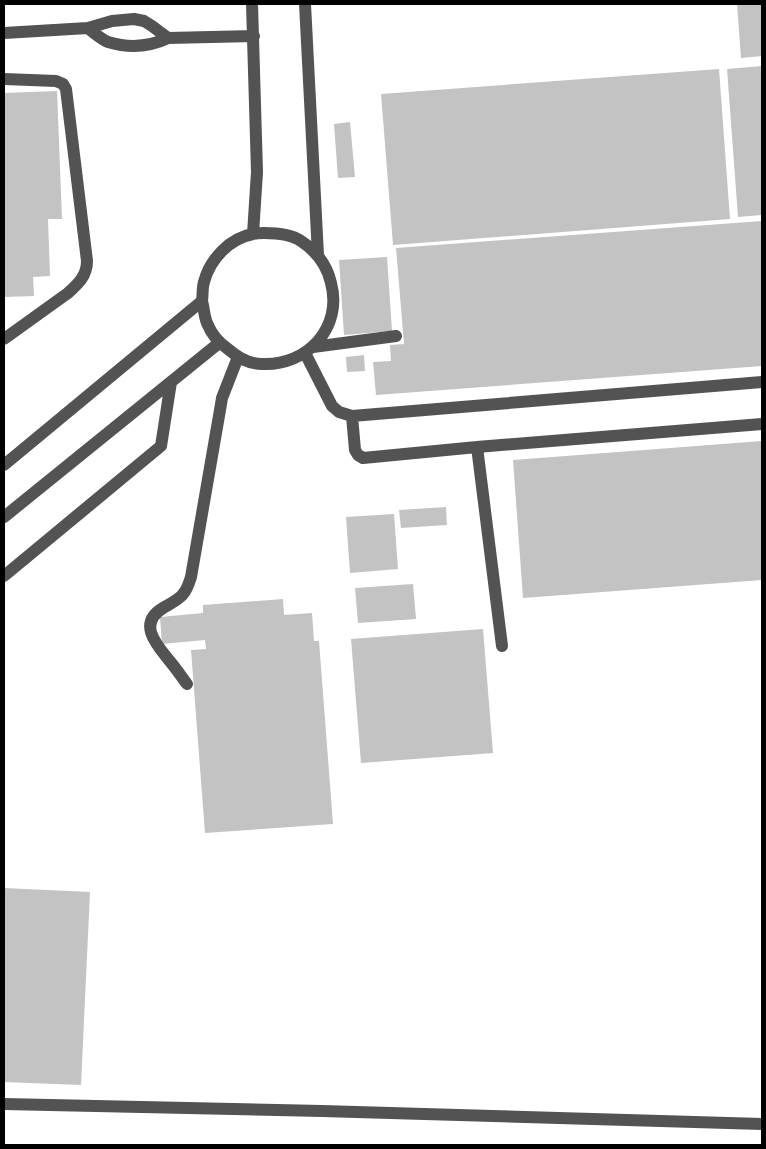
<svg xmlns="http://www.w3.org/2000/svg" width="766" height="1149" font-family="Commissioner,sans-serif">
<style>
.building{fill:#c3c3c3}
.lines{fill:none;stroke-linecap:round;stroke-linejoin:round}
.minor{stroke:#535353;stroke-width:12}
</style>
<rect width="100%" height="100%" fill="#fff"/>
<path class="building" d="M737,4H762V56L741,58Z
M762,66V215L738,217L727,69Z
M719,69L730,219L393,245L381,94Z
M57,91L62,219H48L50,276L33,277L34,296L4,297V93Z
M350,122L355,177L338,178L334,124Z
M762,221V366L376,395L373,362L391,361L390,345L404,344L396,248Z
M387,257L392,331L344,335L339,260Z
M364,355L365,371L347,372L346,357Z
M762,441V580L523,598L513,460Z
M446,507L447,525L401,528L399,510Z
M394,514L398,569L350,573L346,517Z
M413,584L416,619L358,623L355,588Z
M283,599L284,615L312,613L314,641H319L333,824L205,833L191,650L206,649L205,640L162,644L160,617L203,613V605Z
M483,629L493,753L361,763L351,639Z
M4,888L90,892L81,1085L4,1082Z"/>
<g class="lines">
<path class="minor" d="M252,4L257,172L253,234
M305,4L318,255
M88,28C94,33 101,39 108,42C128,48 149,47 168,38L254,36
M4,33L88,28L112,21L134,19L144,21L152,26L168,38
M4,79L56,81L63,84L66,89L87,261C87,276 78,284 68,293L4,339
M313,347L396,336
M305,353L332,406L339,412L352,416L762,382
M352,416L355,450L358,455L363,458L477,447L762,424
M477,447L502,646
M4,465L202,301C203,295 202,288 204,282C210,259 230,238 253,234C257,233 261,233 264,233C276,233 291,234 301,241C316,251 327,265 331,283C343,328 307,366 262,364C249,364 237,357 228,349C219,343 211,333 207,323C204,316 204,308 202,301
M4,517L219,343
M4,576L161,446L171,382
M187,684C181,676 175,667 168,659C155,643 138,623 163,608C180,598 185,597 191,577L220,410L222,398L238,357
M4,1104L322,1111L762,1124"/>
</g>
<rect width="766" height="1149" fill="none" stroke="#000000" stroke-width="10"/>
</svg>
